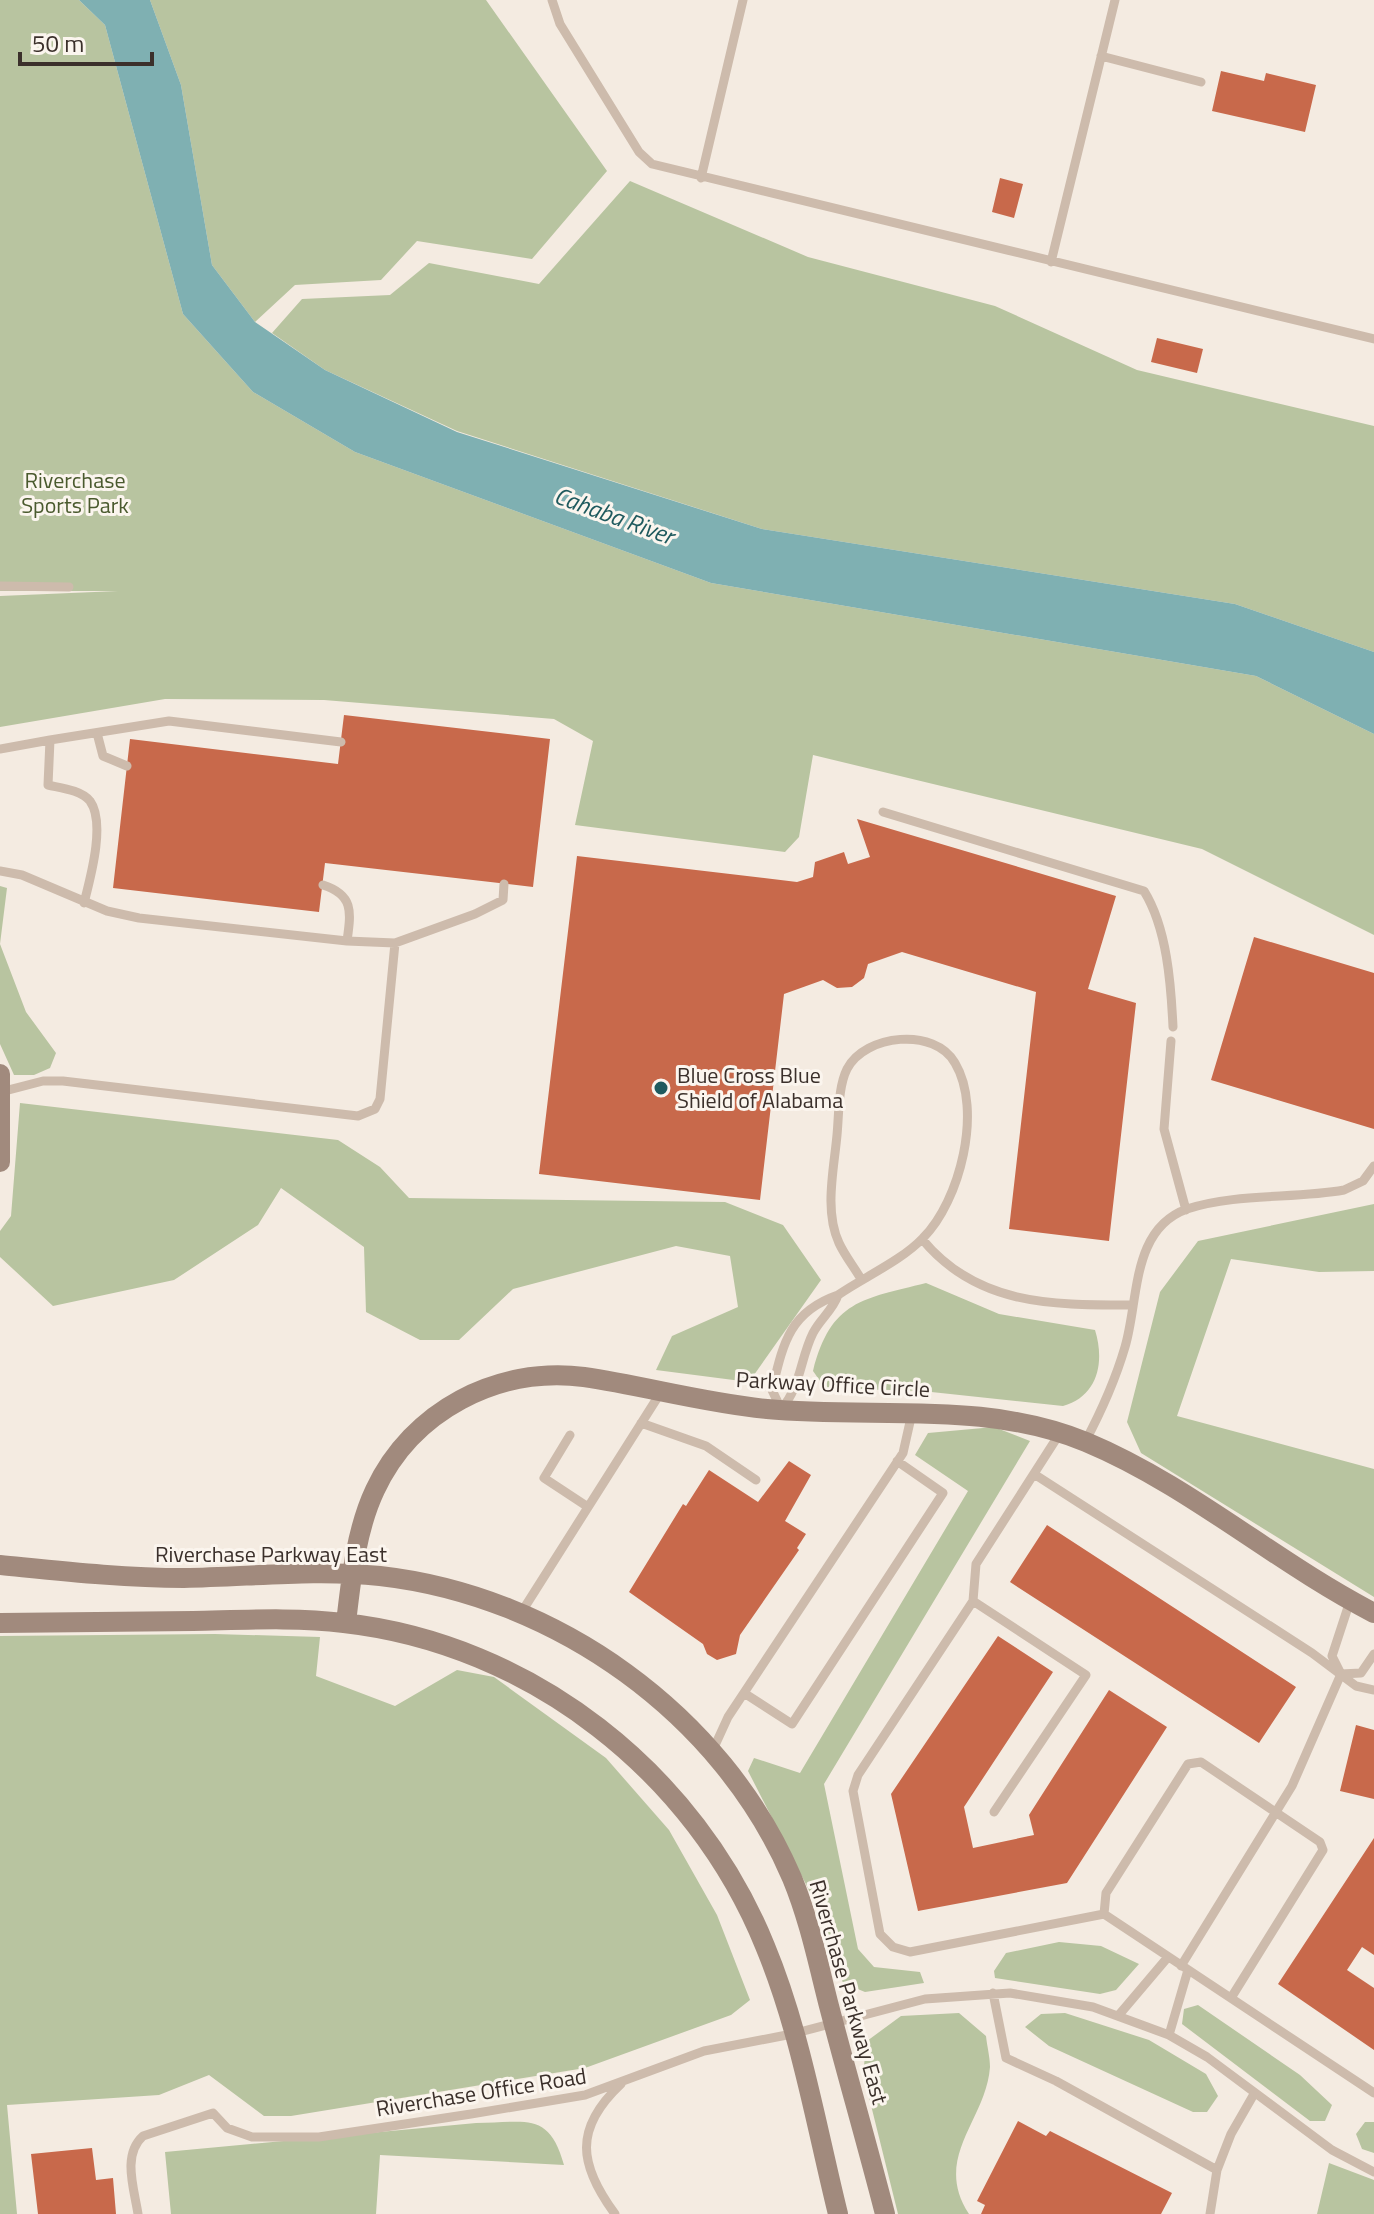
<svg xmlns="http://www.w3.org/2000/svg" width="1374" height="2214" font-family="'Titillium Web',sans-serif">
<style>
.green{fill:#b8c4a0}
.water{fill:#7fb0b2}
.building{fill:#c8694b}
.lines{fill:none;stroke-linecap:round;stroke-linejoin:round}
.lane{stroke:#cdbbac;stroke-width:9}
.secondary{stroke:#a18a7d;stroke-width:20}
.poi-dot{fill:#1f5a5e;stroke:#fbf5ee;stroke-width:3}
.labels{text-anchor:middle;stroke-width:6;stroke-linejoin:round;paint-order:stroke}
.park-label{font-size:22px;fill:#4a5a2e;stroke:#fbf5ee}
.poi-label{font-size:22px;fill:#3b302b;stroke:#fbf5ee;text-anchor:start}
.street-label{font-size:22px;fill:#3b302b;stroke:#fbf5ee}
.water-label{font-size:24px;font-style:italic;fill:#1f5a5e;stroke:#fbf5ee}
</style>
<rect width="100%" height="100%" fill="#f4ebe1"/>
<path class="green" d="M0,0H79L105,25L183,314L253,392L355,452L711,583L1256,676L1374,734V935L1202,849L813,755L799,837L785,852L575,825L593,741L554,719L324,700L165,699L0,727V596L118,591H0Z
M150,0H486L607,171L532,259L417,241L381,280L295,285L255,322L212,265L181,85Z
M630,181L808,257L995,306L1137,370L1374,426V652L1235,604L762,529L457,431L325,370L272,333L302,299L390,295L429,263L539,284Z
M0,886L7,888L0,944L26,1012L56,1053L50,1068L34,1075H14L0,1044Z
M20,1103L338,1140L380,1167L409,1198L725,1202L783,1225L821,1280L749,1382L656,1370L672,1336L738,1307L730,1256L676,1246L513,1289L459,1340H420L366,1312L364,1247L281,1188L258,1225L174,1280L53,1306L0,1257V1231L11,1216Z
M1374,1204V1271L1319,1272L1231,1259L1177,1416L1374,1469V1597L1141,1453L1127,1422L1160,1292L1198,1241Z
M926,1283L999,1314L1095,1330C1105,1362 1098,1396 1063,1406L922,1391L825,1388L813,1371C831,1300 863,1299 926,1283Z
M994,1427L1030,1441L824,1784L858,1949L874,1967L920,1972L924,1983L865,1992L843,1983L814,1900L748,1771L754,1758L800,1773L968,1491L915,1455L928,1433Z
M215,1634L320,1637L316,1676L395,1706L457,1670L494,1677L606,1758L669,1830L717,1915L750,2000L731,2015L585,2068L291,2116H264L209,2075L159,2095L7,2105L17,2214H0V1636Z
M1059,1942L1101,1946L1139,1964L1116,1990L1100,1994L995,1978L994,1971L1006,1953Z
M1198,2005L1300,2075L1332,2105L1325,2121H1310L1182,2024L1184,2009Z
M959,2013L986,2036C987,2046 990,2057 990,2067C986,2121 932,2157 969,2214H898L863,2073L867,2041L901,2016Z
M1065,2013L1149,2040L1206,2074L1218,2096L1207,2112H1193L1049,2046L1025,2027L1041,2014Z
M1365,2122H1374V2153L1362,2149L1356,2134Z
M476,2123C525,2123 549,2110 564,2165L380,2155L376,2214H171L165,2152Z
M1329,2163L1374,2180V2214H1317Z"/>
<path class="water" d="M79,0H150L181,85L212,265L255,322L325,370L457,432L762,529L1235,604L1374,652V734L1256,676L711,583L355,452L253,392L183,314L105,25Z"/>
<path class="building" d="M1221,71L1264,81L1266,73L1316,85L1305,132L1212,111Z
M1000,178L1023,184L1014,218L992,212Z
M1157,338L1203,349L1197,373L1151,362Z
M344,715L550,739L533,887L325,863L319,912L113,888L130,739L338,764Z
M857,819L1116,896L1088,989L1136,1003L1109,1241L1009,1229L1036,992L902,952L868,964L864,978L852,987L837,988L823,980L784,994L760,1200L539,1174L577,856L797,882L813,877L815,862L844,852L848,864L870,857Z
M1254,937L1374,973V1129L1211,1080Z
M789,1461L811,1475L785,1521L806,1534L797,1548L799,1550L740,1635L736,1654L717,1660L707,1654L703,1644L629,1592L683,1504L686,1506L709,1470L758,1502Z
M1047,1525L1296,1687L1259,1743L1010,1582Z
M998,1636L1053,1672L964,1807L973,1848L1034,1835L1029,1815L1109,1690L1167,1727L1067,1883L918,1911L891,1794Z
M1356,1725L1374,1730V1799L1340,1791Z
M1374,1838V1955L1362,1947L1347,1970L1374,1988V2050L1278,1984Z
M1018,2121L1046,2136L1050,2131L1172,2193L1161,2214H981L985,2205L977,2201Z
M92,2148L96,2180L113,2178L116,2214H38L31,2154Z"/>
<g class="lines">
<path class="lane" d="M552,0L560,24L639,152L652,164L1374,339
M1101,56L1201,82
M701,178L743,0
M1051,262L1115,0
M0,586L69,587
M97,733L103,756L127,766
M50,740L169,721L341,742
M0,749L50,740L48,785C61,788 81,790 90,801C106,823 90,879 84,903
M883,812L1144,891C1167,928 1171,984 1173,1027
M0,871L22,875L107,911L139,918L347,941L395,943L475,914L503,900L504,884
M323,885C354,895 351,912 347,941
M1171,1041L1164,1129L1186,1210
M1,1092L43,1081H63L358,1116L375,1109L380,1099L395,943
M922,1239C977,1306 1053,1305 1133,1305
M838,1295C864,1277 901,1261 923,1238C960,1201 983,1110 955,1063C935,1027 865,1034 847,1069C838,1087 839,1115 837,1135C834,1169 824,1211 839,1243C845,1256 854,1267 861,1279
M838,1295C833,1310 820,1319 813,1333C800,1359 801,1387 781,1409L772,1390C783,1344 789,1312 838,1295Z
M641,1423L706,1446L756,1480
M1060,1433L976,1564L973,1601L858,1775L853,1791L880,1934L893,1947L910,1952L1104,1914L1374,2093
M570,1435L544,1478L588,1507
M1085,1442C1102,1410 1115,1381 1125,1347C1139,1300 1131,1229 1187,1209C1236,1193 1294,1199 1344,1190L1363,1181L1374,1166
M1034,1474L1312,1653L1356,1686L1374,1690
M973,1601L1086,1675L994,1812
M1350,1601L1332,1656L1341,1674L1361,1673L1374,1654
M521,1613L661,1392
M744,1693L792,1724L943,1493L897,1461
M712,1752L728,1717L903,1453L912,1413
M1104,1914L1106,1893L1188,1764L1201,1762L1320,1842L1323,1850L1231,1998
M1181,1966L1292,1786L1341,1674
M993,1993L1006,2058L1056,2081L1217,2170L1231,2134L1254,2094
M1118,2016L1168,1957
M1169,2035L1188,1970
M138,2214C134,2188 122,2155 143,2136L213,2113L227,2128L252,2137H319L471,2114L585,2095L704,2051L792,2034L925,1999L1010,1993L1093,2007L1169,2035L1207,2057L1332,2150L1374,2172
M615,2214C579,2165 573,2129 621,2084
M1210,2214L1217,2170"/>
<path class="secondary" d="M0,1074V1162
M0,1565C61,1571 122,1578 184,1578C249,1577 315,1569 380,1576C556,1596 722,1714 792,1878C809,1919 818,1963 829,2006C847,2075 867,2144 885,2214
M0,1623C64,1622 129,1622 193,1621C244,1620 294,1617 344,1623C531,1644 695,1773 765,1946C800,2030 816,2125 838,2214
M346,1623C351,1580 356,1530 375,1490C412,1411 497,1366 584,1377C645,1386 705,1403 767,1409C874,1419 984,1400 1086,1442C1189,1485 1275,1562 1374,1613"/>
</g>
<circle class="poi-dot" cx="661" cy="1088" r="8"/>
<g class="labels">
<g class="park-label">
<text x="75" y="488">Riverchase<tspan x="75" dy="25">Sports Park</tspan></text>
</g>
<g class="poi-label">
<text x="677" y="1083">Blue Cross Blue<tspan x="677" dy="25">Shield of Alabama</tspan></text>
</g>
<g class="street-label">
<text transform="translate(833 1384) rotate(3)" y="8">Parkway Office Circle</text>
<text x="271" y="1562">Riverchase Parkway East</text>
<text transform="translate(849 1992) rotate(74)" y="8">Riverchase Parkway East</text>
<text transform="translate(481 2092) rotate(-9)" y="8">Riverchase Office Road</text>
</g>
<g class="water-label">
<text transform="translate(614 516) rotate(20)" y="8">Cahaba River</text>
</g>
</g>
<path d="M20 52v12h132v-12" fill="none" stroke="#3b302b" stroke-width="4"/>
<text x="32" y="52" font-size="24" fill="#3b302b" stroke="#fbf5ee" stroke-width="6" paint-order="stroke">50 m</text>
</svg>
